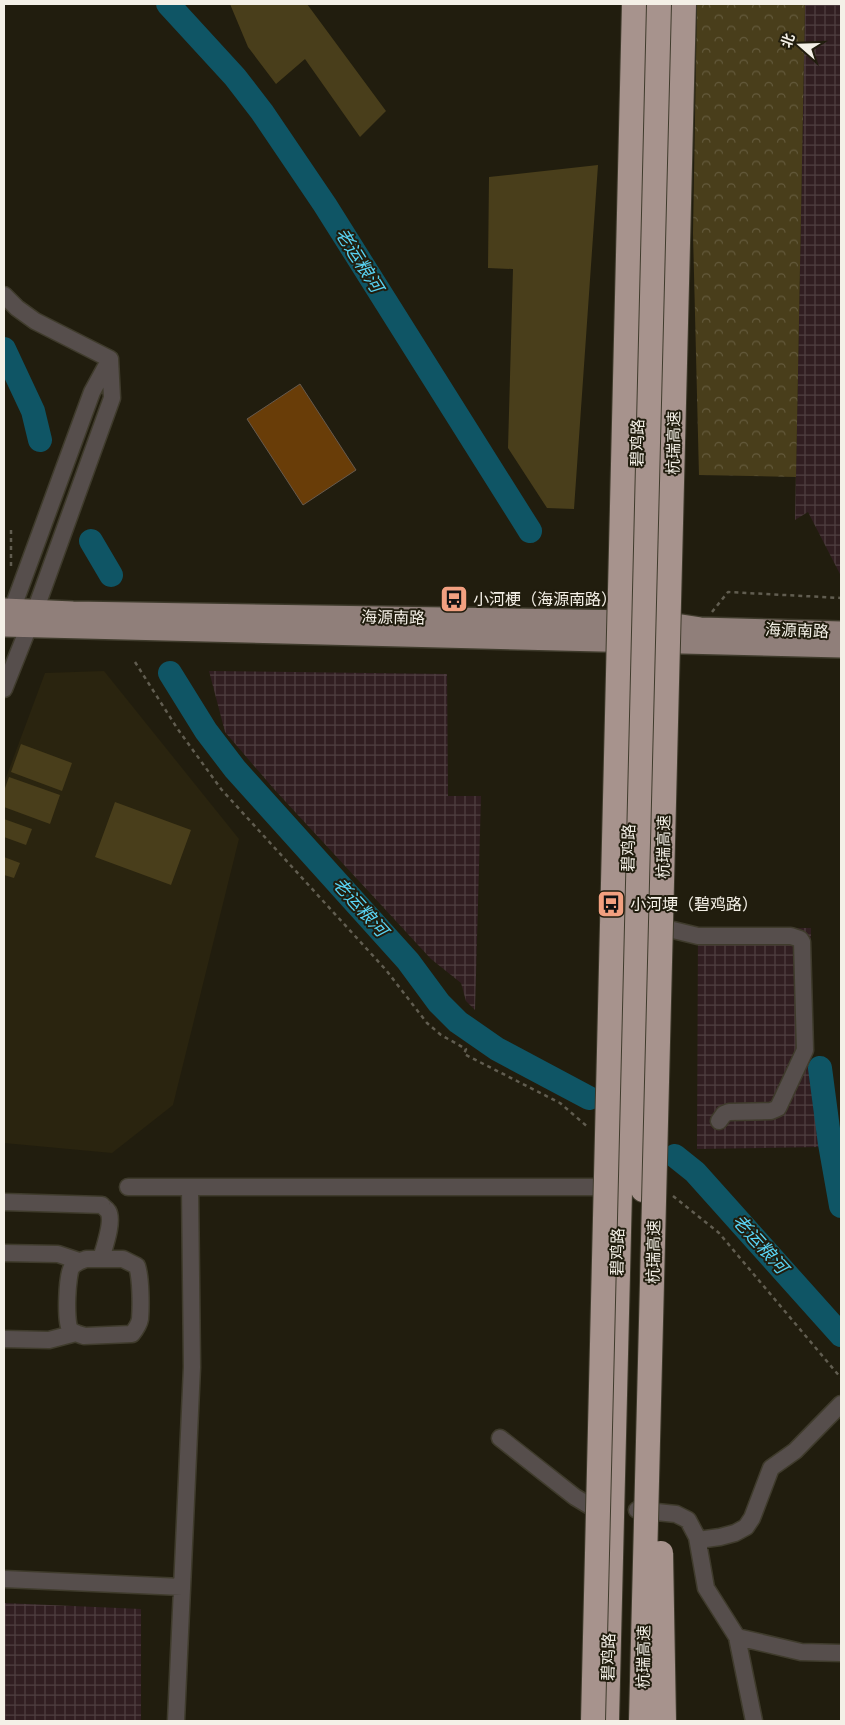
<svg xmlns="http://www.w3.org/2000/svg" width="845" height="1725" font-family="Cabin,'Noto Sans SC',sans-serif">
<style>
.built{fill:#2a240f}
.industrial{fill:url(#industrial-grid)}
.green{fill:#493e1b}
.forest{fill:url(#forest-crowns)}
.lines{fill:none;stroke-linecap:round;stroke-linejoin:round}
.river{stroke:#0f5565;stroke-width:24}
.building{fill:#693d08;stroke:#675a4e}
.minor-casing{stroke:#3f3b2c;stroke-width:19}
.major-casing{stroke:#3f3b2c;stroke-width:24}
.highway-casing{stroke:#3f3b2c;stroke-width:26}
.path{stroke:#615d50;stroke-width:2.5;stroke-dasharray:4 4;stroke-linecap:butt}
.minor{stroke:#564e4c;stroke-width:16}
.major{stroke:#907f7a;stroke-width:21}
.highway{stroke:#a7938d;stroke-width:24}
.highway-bridge-casing{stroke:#3f3b2c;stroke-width:26;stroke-linecap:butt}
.highway-bridge{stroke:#a7938d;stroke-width:24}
.labels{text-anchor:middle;stroke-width:4;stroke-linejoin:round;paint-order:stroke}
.street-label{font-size:16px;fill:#f4f0e7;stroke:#211d0e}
.poi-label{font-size:16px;fill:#f4f0e7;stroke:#211d0e;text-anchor:start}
.water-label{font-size:18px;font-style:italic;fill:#59d3f3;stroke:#211d0e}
</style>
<defs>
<pattern id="industrial-grid" width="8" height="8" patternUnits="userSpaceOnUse" patternTransform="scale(1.25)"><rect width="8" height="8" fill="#311e21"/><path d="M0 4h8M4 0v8" fill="none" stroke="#4f3f41"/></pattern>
<pattern id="forest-crowns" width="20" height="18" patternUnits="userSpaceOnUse" patternTransform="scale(1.25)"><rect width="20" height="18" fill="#493e1b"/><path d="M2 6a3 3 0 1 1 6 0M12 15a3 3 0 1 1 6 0" fill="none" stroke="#645a3c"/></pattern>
</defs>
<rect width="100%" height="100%" fill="#211d0e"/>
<path class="built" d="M104,671L239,839L173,1105L112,1153L4,1143V783L45,673Z"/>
<path class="industrial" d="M805,4H841V576L808,512L795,520Z
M209,671L447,674L448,796H481L475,1010L466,1001L461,983L431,959L273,788L225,732Z
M698,928H811L810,1064L820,1147L697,1149Z
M4,1603L141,1609V1721H4Z"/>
<path class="green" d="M230,4H307L386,111L360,137L305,59L276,84L248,47Z
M598,165L574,509L547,508L508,448L513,269L488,268L489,177Z
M21,744L72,763L62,791L11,772Z
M9,777L60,795L50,824L4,807V791Z
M115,802L191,830L171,885L95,857Z
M4,819L32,829L26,845L4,837Z
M4,857L20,863L14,878L4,875Z"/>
<path class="forest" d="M697,4H805L796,477L699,475L693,233Z"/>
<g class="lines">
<path class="river" d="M168,4L235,77L262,112L325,205L530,531
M4,349L33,411L40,440
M91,541L111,575
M170,673L206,731L235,769L408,961L439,1003L458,1022L497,1049L589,1098
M820,1068L830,1144L841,1206
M675,1156L695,1172L841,1335"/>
</g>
<path class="building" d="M300,384L356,470L303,505L247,419Z"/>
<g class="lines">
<g class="minor-casing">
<path id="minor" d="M4,295L17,308L35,321L110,359
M6,619L12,610L92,392L110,359
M4,689L35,611L112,398L110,359
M650,930H673L698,936H791L800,939L802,942L805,1050L778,1108L771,1111L729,1112L724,1114L719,1121
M128,1187H614
M4,1202L102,1205C102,1206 108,1210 108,1211C114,1221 104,1248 101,1259
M4,1253L58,1254L79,1261
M86,1259H123L137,1266C141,1278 141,1307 140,1319C139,1325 136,1329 132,1334L84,1336C79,1334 73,1333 70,1329C65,1322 67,1273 72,1267C76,1262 81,1261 86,1259Z
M4,1339L49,1340L76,1333
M500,1438L575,1497L605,1515
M637,1510L676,1514L688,1520L697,1537L706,1588L737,1637L754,1721
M698,1540L720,1537L735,1533L746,1527L752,1518L771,1468L795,1451L841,1404
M4,1579L182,1587
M737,1637L801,1652L841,1653
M176,1721L192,1367L190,1187"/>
</g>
<g class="major-casing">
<path id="major" d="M4,609L73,612L634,621H654L700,628L841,632
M4,626L841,647"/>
</g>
<g class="highway-casing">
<path id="highway" d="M643,1190L669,4
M607,1721L634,621L647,4"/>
</g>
<path class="path" d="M11,530V569
M712,612L728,592L841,598
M135,662L177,728L221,789L386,970L427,1023L441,1035L466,1049L464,1054L560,1103L589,1128
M673,1196L719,1233L841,1378"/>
<use href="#minor" class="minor"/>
<use href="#major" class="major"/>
<use href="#highway" class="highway"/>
<g class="highway-bridge-casing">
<path id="highway-bridge" d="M661,1553L664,1721
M593,1721L634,4
M641,1721L684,4"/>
</g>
<use href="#highway-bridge" class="highway-bridge"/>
</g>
<defs>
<g id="bus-square" transform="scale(1.4375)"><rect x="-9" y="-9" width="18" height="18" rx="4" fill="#f2a080" stroke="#211d0e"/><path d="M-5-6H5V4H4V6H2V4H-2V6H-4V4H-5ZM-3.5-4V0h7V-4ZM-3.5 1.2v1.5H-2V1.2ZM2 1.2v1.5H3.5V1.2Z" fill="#111"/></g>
</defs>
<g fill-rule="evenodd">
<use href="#bus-square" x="454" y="599"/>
<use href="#bus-square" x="611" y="904"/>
</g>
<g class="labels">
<g class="street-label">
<text transform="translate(637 443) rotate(-89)" y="6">碧鸡路</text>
<text transform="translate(673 443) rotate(-89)" y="6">杭瑞高速</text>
<text transform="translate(393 617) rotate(1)" y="6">海源南路</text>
<text transform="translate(797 630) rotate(2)" y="6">海源南路</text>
<text transform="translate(663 847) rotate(-89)" y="6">杭瑞高速</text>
<text transform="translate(628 848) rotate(-89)" y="6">碧鸡路</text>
<text transform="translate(617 1252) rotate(-89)" y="6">碧鸡路</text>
<text transform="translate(653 1252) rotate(-89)" y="6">杭瑞高速</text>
<text transform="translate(608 1657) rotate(-89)" y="6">碧鸡路</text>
<text transform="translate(643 1657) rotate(-89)" y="6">杭瑞高速</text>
</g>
<g class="poi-label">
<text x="473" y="605">小河梗（海源南路）</text>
<text x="630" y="910">小河埂（碧鸡路）</text>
</g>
<g class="water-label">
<text transform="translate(359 260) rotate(58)" y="6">老运粮河</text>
<text transform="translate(360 907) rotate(48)" y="6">老运粮河</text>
<text transform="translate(760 1244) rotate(48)" y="6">老运粮河</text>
</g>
</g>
<rect width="845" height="1725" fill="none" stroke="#f4f0e7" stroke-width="10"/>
<g transform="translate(800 45) rotate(290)" stroke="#211d0e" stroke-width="4" paint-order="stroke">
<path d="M0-4L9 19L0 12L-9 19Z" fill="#f4f0e7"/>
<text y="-8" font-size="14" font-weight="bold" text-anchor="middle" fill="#f4f0e7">北</text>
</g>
</svg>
